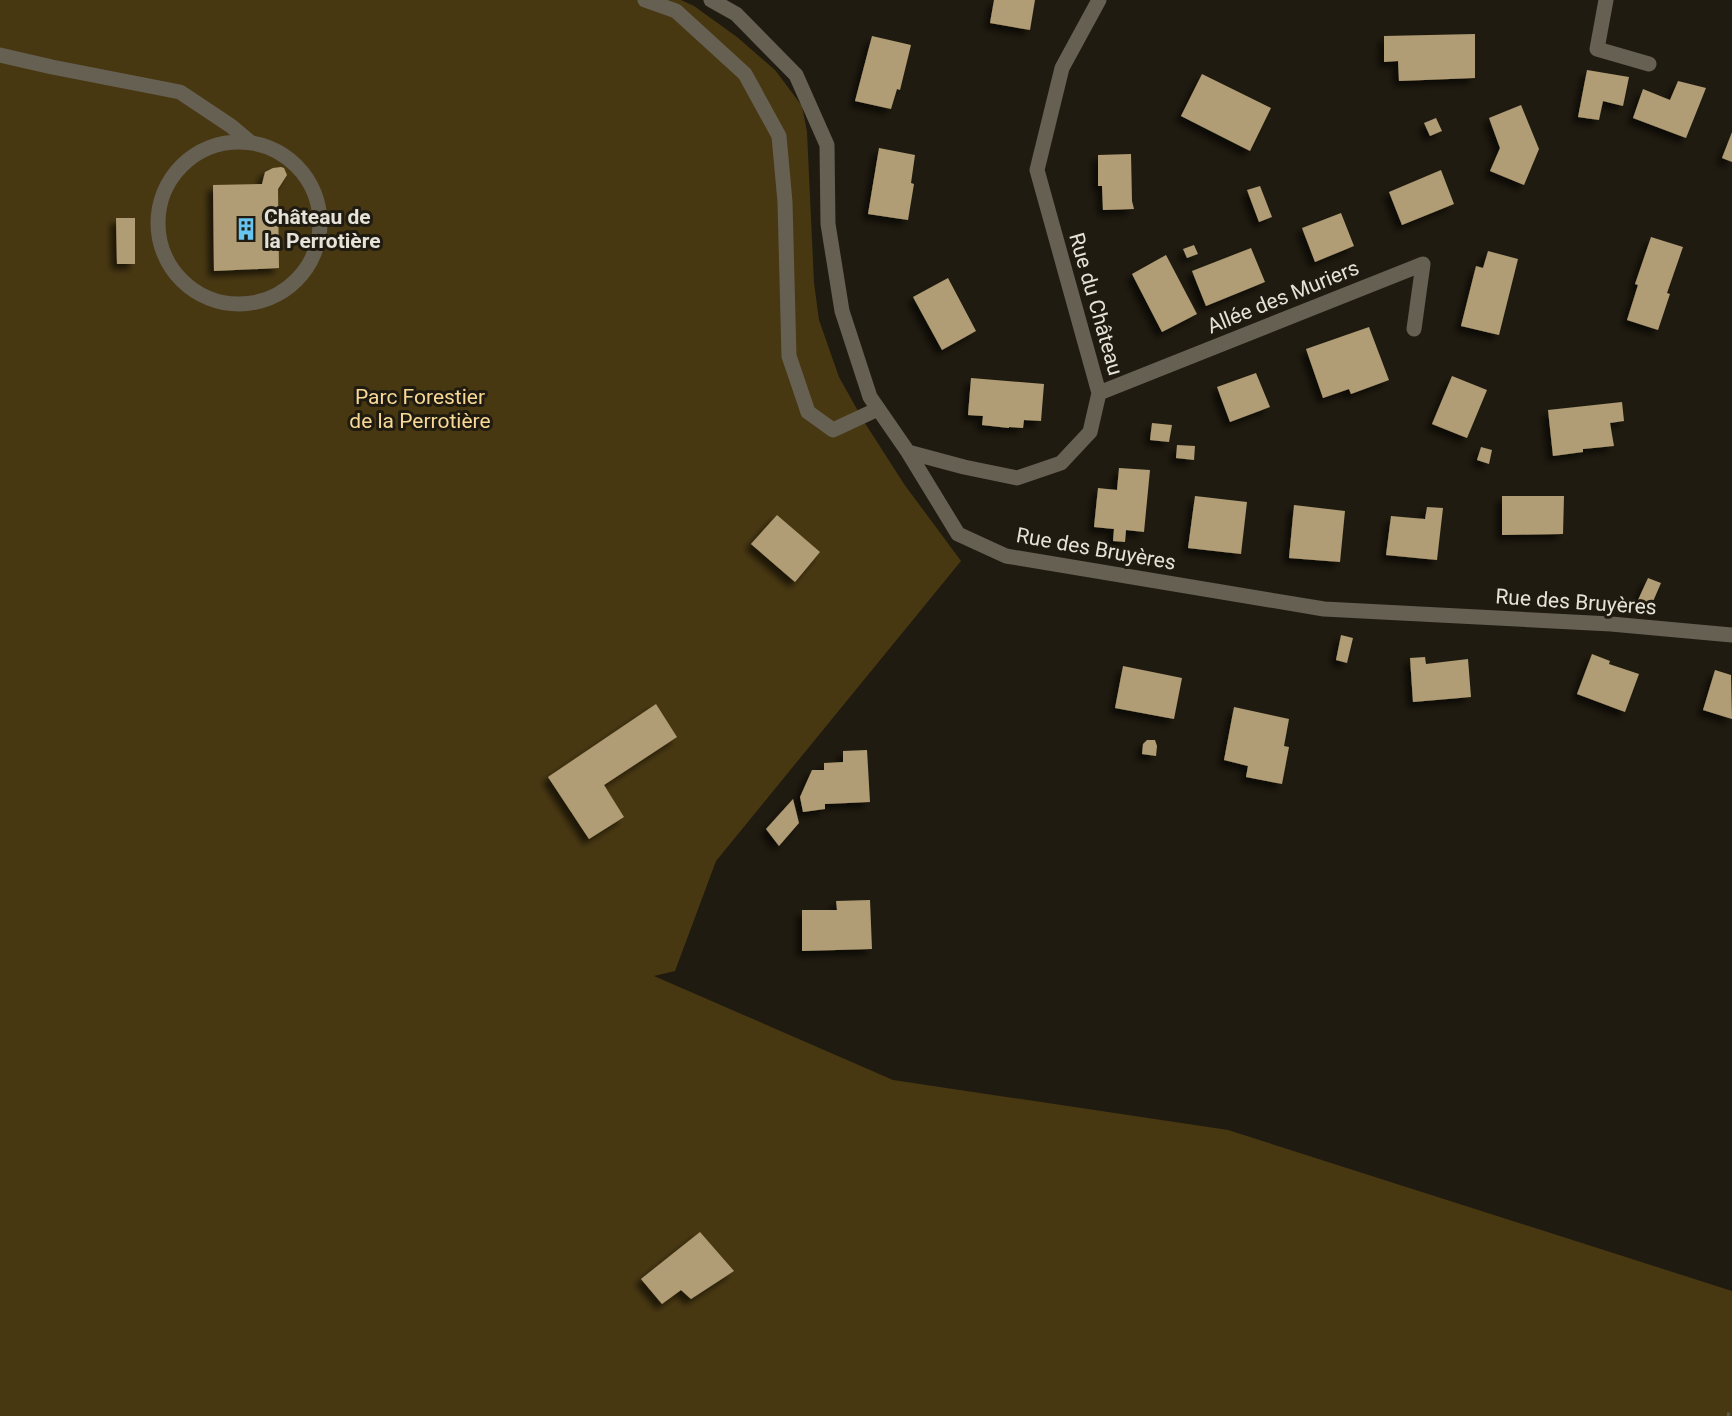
<svg xmlns="http://www.w3.org/2000/svg" width="1732" height="1416" font-family="Roboto,sans-serif">
<style>
.green{fill:#483812}
.building{fill:#b09d74;filter:url(#shadow)}
.lines{fill:none;stroke-linecap:round;stroke-linejoin:round}
.path{stroke:#5b574d;stroke-width:4;stroke-dasharray:3 3;stroke-linecap:butt}
.lane{stroke:#666053;stroke-width:15}
.street{stroke:#666053;stroke-width:15}
.labels{text-anchor:middle;stroke-width:6;stroke-linejoin:round;paint-order:stroke}
.poi-label{font-size:21px;font-weight:bold;fill:#e5e2da;stroke:#201b10;text-anchor:start}
.street-label{font-size:21px;fill:#e5e2da;stroke:#201b10}
.park-label{font-size:21px;fill:#f7d896;stroke:#201b10}
</style>
<defs>
<filter id="shadow"><feDropShadow dx="-5.5" dy="5.5" stdDeviation="3" flood-color="#0009"/></filter>
</defs>
<rect width="100%" height="100%" fill="#201b10"/>
<path class="green" d="M0,0H681L694,6L737,37L775,70L802,106L807,132L814,283L819,320L839,377L863,420L904,484L961,561L716,861L675,971L654,976L893,1080L1228,1130L1732,1291V1416H0Z"/>
<path class="building" d="M994,0H1035L1030,30L990,23Z
M1475,34V78L1399,81L1398,61L1384,62V36Z
M872,36L911,45L900,90L897,89L891,109L855,101Z
M1587,70L1629,77L1623,106L1603,101L1599,120L1578,117Z
M1202,74L1271,108L1250,151L1181,116Z
M1678,81L1706,88L1686,138L1633,118L1643,89L1670,100Z
M1521,105L1539,149L1524,185L1490,171L1500,148L1489,118Z
M1436,118L1442,131L1430,136L1424,123Z
M1732,132V162L1722,158Z
M879,148L915,155L911,183L914,184L908,220L868,214Z
M1131,154L1132,201L1134,209L1103,210L1102,186H1098V155Z
M281,167L284,168L287,175L278,189L279,268L214,271L213,185L262,184L265,172L273,168Z
M1441,170L1454,204L1402,225L1389,192Z
M1260,186L1272,217L1259,222L1247,190Z
M1341,213L1354,246L1315,262L1302,228Z
M116,218H135V264H117Z
M1651,237L1683,247L1667,293L1670,294L1658,330L1627,320L1638,285L1635,284Z
M1194,245L1198,254L1187,258L1183,249Z
M1251,248L1265,282L1206,306L1192,271Z
M1488,251L1518,259L1499,335L1461,326L1476,266L1483,268Z
M1166,255L1197,314L1162,332L1132,274Z
M948,278L976,331L942,350L913,297Z
M1369,327L1389,380L1351,394L1349,389L1323,398L1306,349Z
M1256,373L1270,407L1230,422L1217,387Z
M1452,376L1487,390L1467,438L1432,424Z
M971,378L1044,384L1041,421L1024,420L1023,428L1009,427V428L982,425L983,416L968,415Z
M1622,402L1624,421L1610,423L1614,446L1583,449V452L1553,456L1548,410Z
M1152,423L1172,425L1169,442L1150,440Z
M1177,445L1195,446L1194,460L1176,458Z
M1481,447L1492,450L1489,464L1477,460Z
M1119,468L1150,470L1144,532L1126,530L1125,542L1113,541L1114,529L1094,527L1098,488L1117,490Z
M1195,496L1247,502L1241,554L1188,548Z
M1502,496H1564L1563,534L1502,535Z
M1294,505L1345,511L1340,562L1289,558Z
M1427,507L1443,508L1437,560L1386,555L1391,516L1425,519Z
M777,515L820,552L795,582L751,544Z
M1648,578L1661,583L1651,606L1638,600Z
M1341,635L1353,638L1347,663L1336,660Z
M1592,654L1610,661L1609,664L1639,674L1625,712L1577,694Z
M1425,657L1426,664L1468,659L1471,697L1413,702L1410,658Z
M1123,666L1182,678L1174,719L1115,708Z
M1715,670L1731,675L1732,719L1703,710Z
M656,704L677,737L604,785L624,817L589,839L548,777Z
M1234,707L1289,719L1284,746L1289,747L1282,784L1246,777L1248,766L1224,760Z
M1147,740H1155L1157,746L1156,756L1142,754L1143,744Z
M867,750L870,802L825,804V809L803,812L800,797L812,770H824V763L843,762V751Z
M793,799L799,823L779,846L766,829Z
M870,900L872,949L802,951V910H837L836,901Z
M700,1232L734,1271L691,1299L681,1290L662,1304L641,1279Z"/>
<g class="lines">
<path class="path" d="M1727,1414L1732,1415"/>
<path class="lane" d="M645,0L676,11L745,74L779,136L785,202L789,356L808,412L833,430L878,409
M0,55L52,67L180,92L231,126L250,142
M158 223a81 81 0 1 1 162 0a81 81 0 1 1-162 0Z"/>
<path class="street" d="M711,0L736,14L796,75L827,145L828,224L842,311L870,397L908,452L958,534L1006,556L1324,609L1611,624L1732,635
M1606,0L1597,49L1649,64
M1099,393L1423,264L1414,329
M908,452L964,467L1017,478L1061,463L1090,432L1099,393L1037,170L1062,68L1099,0"/>
</g>
<defs>
<g id="building-bare" transform="scale(1.8)"><path d="M-4-6H4V6H1V3H-1V6H-4ZM-2.5-4.3h1.7v1.8h-1.7ZM.8-4.3h1.7v1.8H.8ZM-2.5-1h1.7V.8h-1.7ZM.8-1h1.7V.8H.8Z" fill="#67c4ef" stroke="#201b10" stroke-width="2.5" paint-order="stroke"/></g>
</defs>
<g fill-rule="evenodd">
<use href="#building-bare" x="246" y="229"/>
</g>
<g class="labels">
<g class="poi-label">
<text x="264" y="224">Château de<tspan x="264" dy="24">la Perrotière</tspan></text>
</g>
<g class="street-label">
<text transform="translate(1283 297) rotate(-22)" y="7">Allée des Muriers</text>
<text transform="translate(1096 304) rotate(74)" y="7">Rue du Château</text>
<text transform="translate(1096 549) rotate(10)" y="7">Rue des Bruyères</text>
<text transform="translate(1576 602) rotate(4)" y="7">Rue des Bruyères</text>
</g>
<g class="park-label">
<text x="420" y="404">Parc Forestier<tspan x="420" dy="24">de la Perrotière</tspan></text>
</g>
</g>
</svg>
